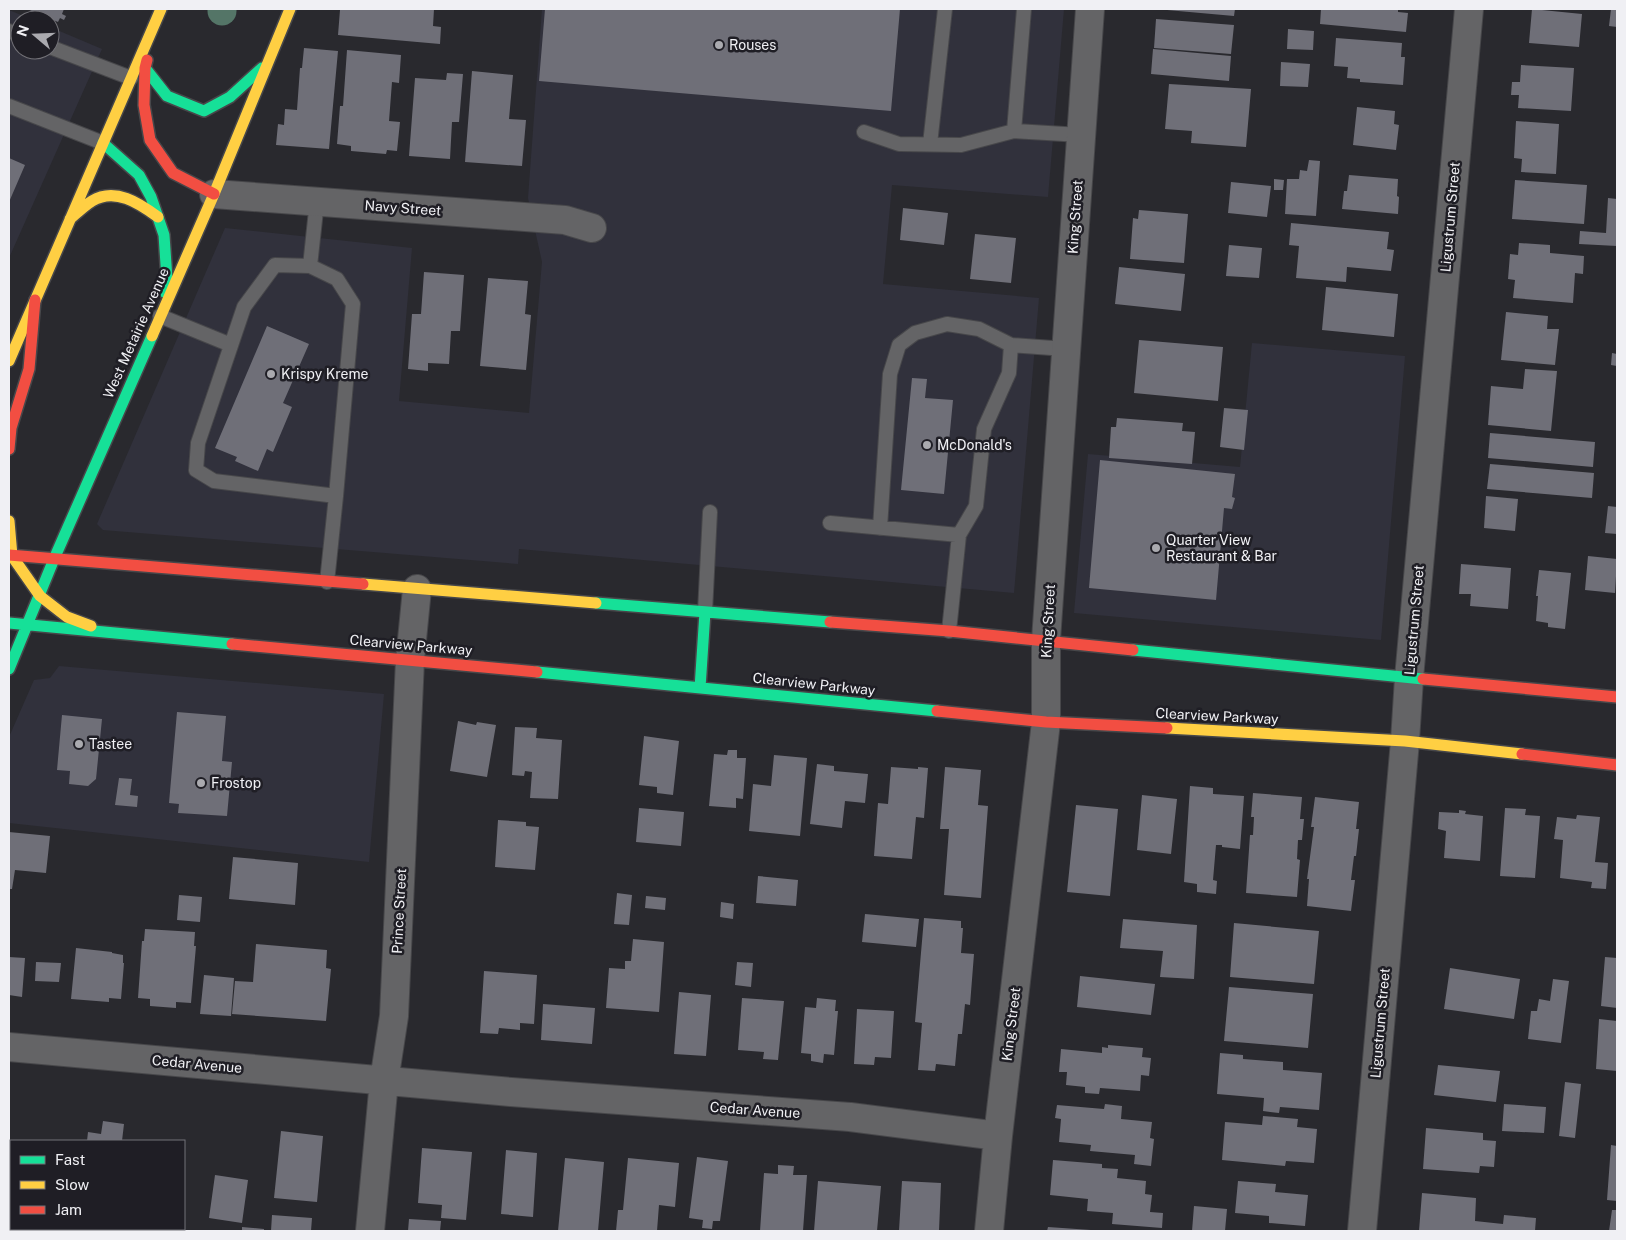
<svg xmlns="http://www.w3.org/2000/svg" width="1626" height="1240" font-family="'Public Sans',sans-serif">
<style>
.built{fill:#31313c}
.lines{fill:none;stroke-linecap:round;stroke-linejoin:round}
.canal{stroke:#547567;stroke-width:29}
.building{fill:#6f6f78}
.lane-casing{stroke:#47474a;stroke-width:16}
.street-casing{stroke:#47474a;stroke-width:30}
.fast-casing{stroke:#47474a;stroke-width:14}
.slow-casing{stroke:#47474a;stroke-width:14}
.jam-casing{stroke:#47474a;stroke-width:14}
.lane{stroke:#646466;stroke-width:14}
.street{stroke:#646466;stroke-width:28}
.fast{stroke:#16e098;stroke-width:11}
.slow{stroke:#ffcf43;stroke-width:11}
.jam{stroke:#f24e42;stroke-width:11}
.poi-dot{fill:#aaaaaf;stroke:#1f1e25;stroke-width:2}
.labels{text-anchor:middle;stroke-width:5;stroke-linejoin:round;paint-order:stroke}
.poi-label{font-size:14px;fill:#f0f0f4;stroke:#1f1e25;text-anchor:start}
.street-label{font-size:14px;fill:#f0f0f4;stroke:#1f1e25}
</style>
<rect width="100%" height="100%" fill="#29292e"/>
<path class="built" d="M542,9H1064L1048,197L892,185L883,284L1039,298L1014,593L519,549L518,564L103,530L97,524L225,228L412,248L399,401L529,413L542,262L528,198Z
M9,10L33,20H20V50H50V27L102,49L9,258Z
M1252,343L1405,356L1381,640L1074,613L1088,454L1240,467Z
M59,666L384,694L369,862L9,823V737L34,680L50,678Z"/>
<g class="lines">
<path class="canal" d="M222,11V9"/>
</g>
<path class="building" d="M27,9H64L62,14L66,16L64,20L60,18L58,22Z
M344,9H434L433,26L441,27L440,44L338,35L340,10H344Z
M545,9H900L891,111L539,81Z
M1167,9H1235L1234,16L1167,10Z
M1321,9H1398V12L1408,13L1406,32L1320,24Z
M1532,9L1582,14L1579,47L1529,43Z
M1611,9H1617V27L1609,26Z
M1156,19L1234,25L1231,54L1154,48Z
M1288,29L1314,31L1313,50L1287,49Z
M1336,38L1402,43L1401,57H1405L1403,85L1360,82V79L1347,78L1348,67L1334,66Z
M304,48L338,51L329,149L276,145L278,124L284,125L285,109L297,110L300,68H302Z
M1153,49L1231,56L1229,81L1151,74Z
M347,50L401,55L399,83L392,82L389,121L400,122L397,151L387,150L386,154L351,151V146L337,144L340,106H343Z
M1281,62L1310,64L1308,87L1280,86Z
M1521,65L1574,68L1571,111L1518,108L1519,95H1511L1512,82H1520Z
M472,71L513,75L509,119L526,120L522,166L465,162Z
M447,73L463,74L459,122H452L450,159L409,156L415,78L446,80Z
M1169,84L1251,89L1246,147L1191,143L1192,131L1165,129Z
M1357,107L1395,111L1394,124L1399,125L1396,150L1353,145Z
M1516,121L1559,124L1556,174L1521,172L1522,159L1514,158Z
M9,158L25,165L9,202Z
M1309,160L1320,161L1316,216L1285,214L1287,179H1299L1300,170L1307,171Z
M1349,175L1398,179L1397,196L1399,197L1398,214L1342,209L1344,191H1347Z
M1274,179L1284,180L1283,190H1274Z
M1515,180L1587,185L1584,224L1512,219Z
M1231,182L1271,186L1267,217L1228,213Z
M1608,198L1617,199V246L1579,244L1580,231L1606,233Z
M903,208L948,213L944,245L900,240Z
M1139,210L1188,214L1184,263L1130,259L1133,218L1138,219Z
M1291,223L1389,232L1387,249L1394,250L1391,271L1347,267L1346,282L1296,278L1299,246L1289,245Z
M975,234L1016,238L1011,283L970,279Z
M1519,243L1550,245V253L1584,256L1583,274L1575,273L1573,303L1513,298L1515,280L1508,279L1510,254L1518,255Z
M1229,245L1262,248L1259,278L1226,276Z
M1119,267L1185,274L1181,311L1115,304Z
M424,272L464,275L460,331H451L449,364L428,363V371L408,369L412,314H421Z
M488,278L528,281L525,314L531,315L526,370L480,366Z
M1326,287L1398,294L1394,337L1322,330Z
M1506,312L1548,316L1547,329H1559L1555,365L1501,360Z
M267,326L309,344L283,403L292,407L273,452L267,449L258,471L235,461L237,457L215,448Z
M1139,340L1223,347L1218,401L1134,393Z
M1612,353L1617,354V366L1611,365Z
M1525,369L1557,371L1551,431L1488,425L1491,386L1523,389Z
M912,378L927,379L925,398L953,400L944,494L901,490Z
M1224,408L1248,410L1244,450L1220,447Z
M1117,418L1183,423L1182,431L1195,432L1192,464L1109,458L1111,427H1116Z
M1490,433L1595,442L1593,467L1488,458Z
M1100,460L1235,474L1232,497L1235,498L1232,509L1224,508L1216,600L1089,588Z
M1490,464L1594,473L1592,498L1487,489Z
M1486,496L1518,499L1515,531L1484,528Z
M1608,506L1617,507V534L1605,533Z
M1588,556L1617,559L1615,593L1585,590Z
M1461,564L1511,568L1508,609L1470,606L1471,594H1459Z
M1539,570L1571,573L1565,629L1548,627V623L1536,621L1538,596H1536Z
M177,712L226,716L222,761L232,762L227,816L178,813L179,804L169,803Z
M62,715L102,719L96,779L88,786L69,784L70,771L57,770Z
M458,721L476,725L477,722L496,725L487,777L450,771Z
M515,727L537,728L536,738L562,740L558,799L530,798L532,772L525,771L524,776L512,775Z
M644,736L679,741L673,795L657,793V787L639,785Z
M728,750H737V758H746L743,799L736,798V808L709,806L714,754L727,755Z
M774,755L807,758L800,836L749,831L753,784L771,786Z
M817,764L834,766V771L868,774L865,803L845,801L842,828L810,824Z
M891,767L918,769V767L928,768L924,818L916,817L912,859L874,856L878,803L888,804Z
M945,767L981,770L978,805L988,806L981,898L944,895L949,829H940Z
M119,778L132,779L130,795L138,796L137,807L115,805Z
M1190,786L1213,788V794L1244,796L1240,849L1222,847V845H1216L1213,880L1217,881L1216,894L1197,892V884L1184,882Z
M1253,793L1302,797L1300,819H1304L1302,840H1298L1297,859L1300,860L1297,897L1246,893L1250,835H1253L1254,817H1251Z
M1142,795L1177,799L1171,854L1137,850Z
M1315,797L1359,802L1356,829H1359L1356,856H1354L1351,880H1355L1351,911L1307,906L1309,879H1307L1314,827H1311Z
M1076,805L1118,809L1110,896L1067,892Z
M639,808L684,812L681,846L636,842Z
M1505,808L1526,809L1525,815L1540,816L1535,878L1500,876Z
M1459,810L1466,811L1465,814L1483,816L1480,861L1444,858L1446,831L1438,829L1439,812L1459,813Z
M1577,815L1600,817L1595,862L1608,863L1606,889L1591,888L1592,882L1560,878L1563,840L1554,839L1557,817L1576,819Z
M498,820L526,822V826L539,827L535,870L495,867Z
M9,832L50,836L46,873L15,870L12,889H9Z
M233,857L298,863L295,905L229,899Z
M758,876L798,880L796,906L756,903Z
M617,893L632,895L629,925L614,924Z
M179,895L202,897L200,922L177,920Z
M646,896L666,898L665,910L645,908Z
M721,902L734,904L733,919L720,917Z
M865,914L919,919L916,947L862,942Z
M924,918L961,921V928H963L961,953L974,954L970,1005L965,1004L962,1034H958L955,1066L936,1064L935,1071L918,1070L922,1023L915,1022Z
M1123,919L1197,925L1194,979L1160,977L1163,951L1120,948Z
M1234,923L1319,931L1314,984L1230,977Z
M145,929L195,932L194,946H196L191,1003L176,1002V1008L150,1006V999L138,998L142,941H144Z
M633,939L664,942L659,1012L606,1008L609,968L625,969V961H631Z
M256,944L327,950L326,968L331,969L326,1021L232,1014L235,981L253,982Z
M76,948L112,952V953L123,955V963H124L121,999L109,998V1002L71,999Z
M9,957L25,958L22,997L9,995Z
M1605,957L1617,958V1008L1601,1006Z
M36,962L61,963L59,982L35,981Z
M737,962L753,963L751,987L735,985Z
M1450,968L1520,979L1514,1019L1444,1009Z
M484,971L537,975L534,1024L520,1023V1030L499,1028L498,1034L480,1033Z
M204,975L234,978L231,1016L200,1014Z
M1080,976L1155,984L1151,1015L1077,1007Z
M1553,979L1569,981L1561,1043L1528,1039L1531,1011H1537L1539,999L1550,1001Z
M1229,987L1313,994L1308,1048L1224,1041Z
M679,992L711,995L706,1056L674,1054Z
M742,998L784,1001L778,1060L763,1059L764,1052L738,1050Z
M817,998L836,1000L835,1011H838L834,1055L824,1054L823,1063L811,1061V1054L801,1053L805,1007L816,1008Z
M543,1004L595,1008L592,1044L541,1040Z
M857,1009L894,1011L891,1058L875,1057L874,1065L854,1064Z
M1599,1019L1617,1021V1071L1596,1069Z
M1108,1045L1143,1048L1142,1057L1151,1058L1149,1076L1141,1075L1140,1091L1100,1088L1099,1094L1085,1093V1087L1066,1085L1067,1072H1059L1061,1049L1102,1053V1047L1108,1048Z
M1220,1053L1243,1055V1059L1283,1062V1070L1322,1073L1319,1110L1280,1107L1279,1113L1263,1111L1264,1098L1217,1094Z
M1438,1065L1500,1071L1496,1102L1434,1095Z
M1565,1082L1581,1084L1575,1138L1559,1136Z
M1105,1104L1122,1106L1121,1119L1152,1122L1150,1138L1154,1139L1151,1166L1134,1164L1135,1155L1090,1151L1091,1145L1059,1142L1061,1119L1055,1118L1057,1105L1104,1109Z
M1504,1104L1546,1107L1544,1133L1502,1131Z
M1263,1116L1298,1119L1297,1127L1317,1129L1314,1163L1286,1161L1285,1166L1222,1160L1225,1122L1262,1125Z
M103,1121L124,1124L122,1141H87L88,1132L101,1134Z
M1426,1128L1483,1133V1140L1496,1141L1494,1167L1480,1166L1479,1173L1423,1169Z
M281,1131L323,1136L317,1202L274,1198Z
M1611,1145L1617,1146V1201L1607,1200Z
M422,1148L472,1152L466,1220L441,1218L442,1205L418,1203Z
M506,1150L537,1153L533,1217L501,1214Z
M697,1157L728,1161L720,1221H713L712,1229L702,1228L703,1220L689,1218Z
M565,1158L604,1162L598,1231H558Z
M628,1158L679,1163L675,1207L659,1205L657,1231H616L618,1210H623Z
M1053,1160L1102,1164V1168L1118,1169L1117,1178L1146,1181L1145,1194L1152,1195L1150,1212L1163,1213L1162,1228L1112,1224L1113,1213L1087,1211L1088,1199L1050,1195Z
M778,1165L794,1166L793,1175H807L803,1231H760L764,1173L778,1174Z
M215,1175L248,1180L242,1223L209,1218Z
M818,1181L881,1186L877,1231H814Z
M902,1181L941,1183L939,1231H899Z
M1238,1181L1276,1184L1275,1192L1308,1195L1305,1226L1269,1223V1216L1235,1213Z
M1422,1193L1476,1198L1475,1221L1503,1224L1504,1215L1536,1218L1535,1231H1419Z
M1194,1206L1227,1209L1225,1231H1192Z
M1612,1210H1617V1231H1609Z
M272,1215L312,1218L311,1231H271Z
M409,1219L441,1221L440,1231H408Z
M242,1227L264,1229V1231H242Z
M1048,1227L1091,1230V1231H1047Z
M105,1229H137L136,1231H104Z"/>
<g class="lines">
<g class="lane-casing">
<path id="lane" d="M1024,9L1014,131L1081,135
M9,31L20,36
M50,47L131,78
M9,106L103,143
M864,132L899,144L961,145L1014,131
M930,144L945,9
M310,266L317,201
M160,316L231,345
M830,523L959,535
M880,528L890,374L899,345L915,333L947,324L979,329L1011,345L1066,349
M327,582L336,496L353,304L337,279L310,266L275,265L244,307L198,443L196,470L214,481L336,496
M705,612L710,512
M949,631L959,535L976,506L984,429L1009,373L1011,345"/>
</g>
<g class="street-casing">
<path id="street" d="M214,194L565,220L592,228
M9,1047L511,1092L850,1117L998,1136
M370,1231L384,1081L394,1016L410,660L417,589
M989,1231L998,1136L1046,722V640L1090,9
M1362,1231L1405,741L1409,678L1469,9"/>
</g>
<g class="fast-casing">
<path id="fast" d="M145,68L167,96L204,111L230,97L262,68
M103,143L139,175L151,197L164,235L167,279L164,292
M596,603L830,622
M9,623L232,644
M1133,650L1423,679
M9,669L54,559L152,336
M537,672L937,711
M700,688L705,612"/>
</g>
<g class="slow-casing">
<path id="slow" d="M70,219C77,213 84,206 92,201C115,187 139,203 158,217
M152,336L214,194L290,9
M9,361L161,9
M9,521L12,556L40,596L67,617L91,626
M363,584L596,603
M1167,728L1405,741L1522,754"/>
</g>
<g class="jam-casing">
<path id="jam" d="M147,60L145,68L144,105L150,140L173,173L214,194
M9,449L11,428L29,369L35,300
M9,555L363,584
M830,622L949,631L1133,650
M232,644L537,672
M1423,679L1617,697
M937,711L1046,722L1167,728
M1522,754L1617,765"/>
</g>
<use href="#lane" class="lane"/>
<use href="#street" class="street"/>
<use href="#fast" class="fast"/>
<use href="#slow" class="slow"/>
<use href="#jam" class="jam"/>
</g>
<g class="poi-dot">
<circle cx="719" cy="45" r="5"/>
<circle cx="271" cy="374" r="5"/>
<circle cx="927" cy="445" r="5"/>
<circle cx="1156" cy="548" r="5"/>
<circle cx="79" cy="744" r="5"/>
<circle cx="201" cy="783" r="5"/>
</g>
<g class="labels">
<g class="poi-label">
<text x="729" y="50">Rouses</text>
<text x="281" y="379">Krispy Kreme</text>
<text x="937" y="450">McDonald's</text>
<text x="1166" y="545">Quarter View<tspan x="1166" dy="16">Restaurant &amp; Bar</tspan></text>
<text x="89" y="749">Tastee</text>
<text x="211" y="788">Frostop</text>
</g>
<g class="street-label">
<text transform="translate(403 208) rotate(4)" y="5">Navy Street</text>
<text transform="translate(1075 217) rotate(-86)" y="5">King Street</text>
<text transform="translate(1450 217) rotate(-85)" y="5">Ligustrum Street</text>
<text transform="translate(136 333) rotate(-66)" y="5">West Metairie Avenue</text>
<text transform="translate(1414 620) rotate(-85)" y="5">Ligustrum Street</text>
<text transform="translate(1048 621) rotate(-87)" y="5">King Street</text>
<text transform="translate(411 645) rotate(5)" y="5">Clearview Parkway</text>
<text transform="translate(814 684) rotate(6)" y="5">Clearview Parkway</text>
<text transform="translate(1217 716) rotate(3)" y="5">Clearview Parkway</text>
<text transform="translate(399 911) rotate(-87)" y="5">Prince Street</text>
<text transform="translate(1380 1023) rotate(-85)" y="5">Ligustrum Street</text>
<text transform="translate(1011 1024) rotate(-83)" y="5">King Street</text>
<text transform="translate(197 1064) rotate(5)" y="5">Cedar Avenue</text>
<text transform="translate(755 1110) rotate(4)" y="5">Cedar Avenue</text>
</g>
</g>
<rect width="1626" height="1240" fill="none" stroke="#f0f0f4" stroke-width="20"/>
<rect x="10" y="1140" width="175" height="90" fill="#1f1e25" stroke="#737278"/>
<rect x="20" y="1156" width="25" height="8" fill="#16e098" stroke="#737278"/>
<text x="55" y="1165" font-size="15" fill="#f0f0f4">Fast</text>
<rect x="20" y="1181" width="25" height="8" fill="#ffcf43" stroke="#737278"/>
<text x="55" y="1190" font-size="15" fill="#f0f0f4">Slow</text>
<rect x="20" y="1206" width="25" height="8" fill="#f24e42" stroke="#737278"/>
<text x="55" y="1215" font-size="15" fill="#f0f0f4">Jam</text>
<g transform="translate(35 35) rotate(289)"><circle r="24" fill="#1f1e25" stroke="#737278"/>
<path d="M0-4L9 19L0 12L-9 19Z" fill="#aaaaaf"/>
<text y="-8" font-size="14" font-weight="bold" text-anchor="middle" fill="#f0f0f4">N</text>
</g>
</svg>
